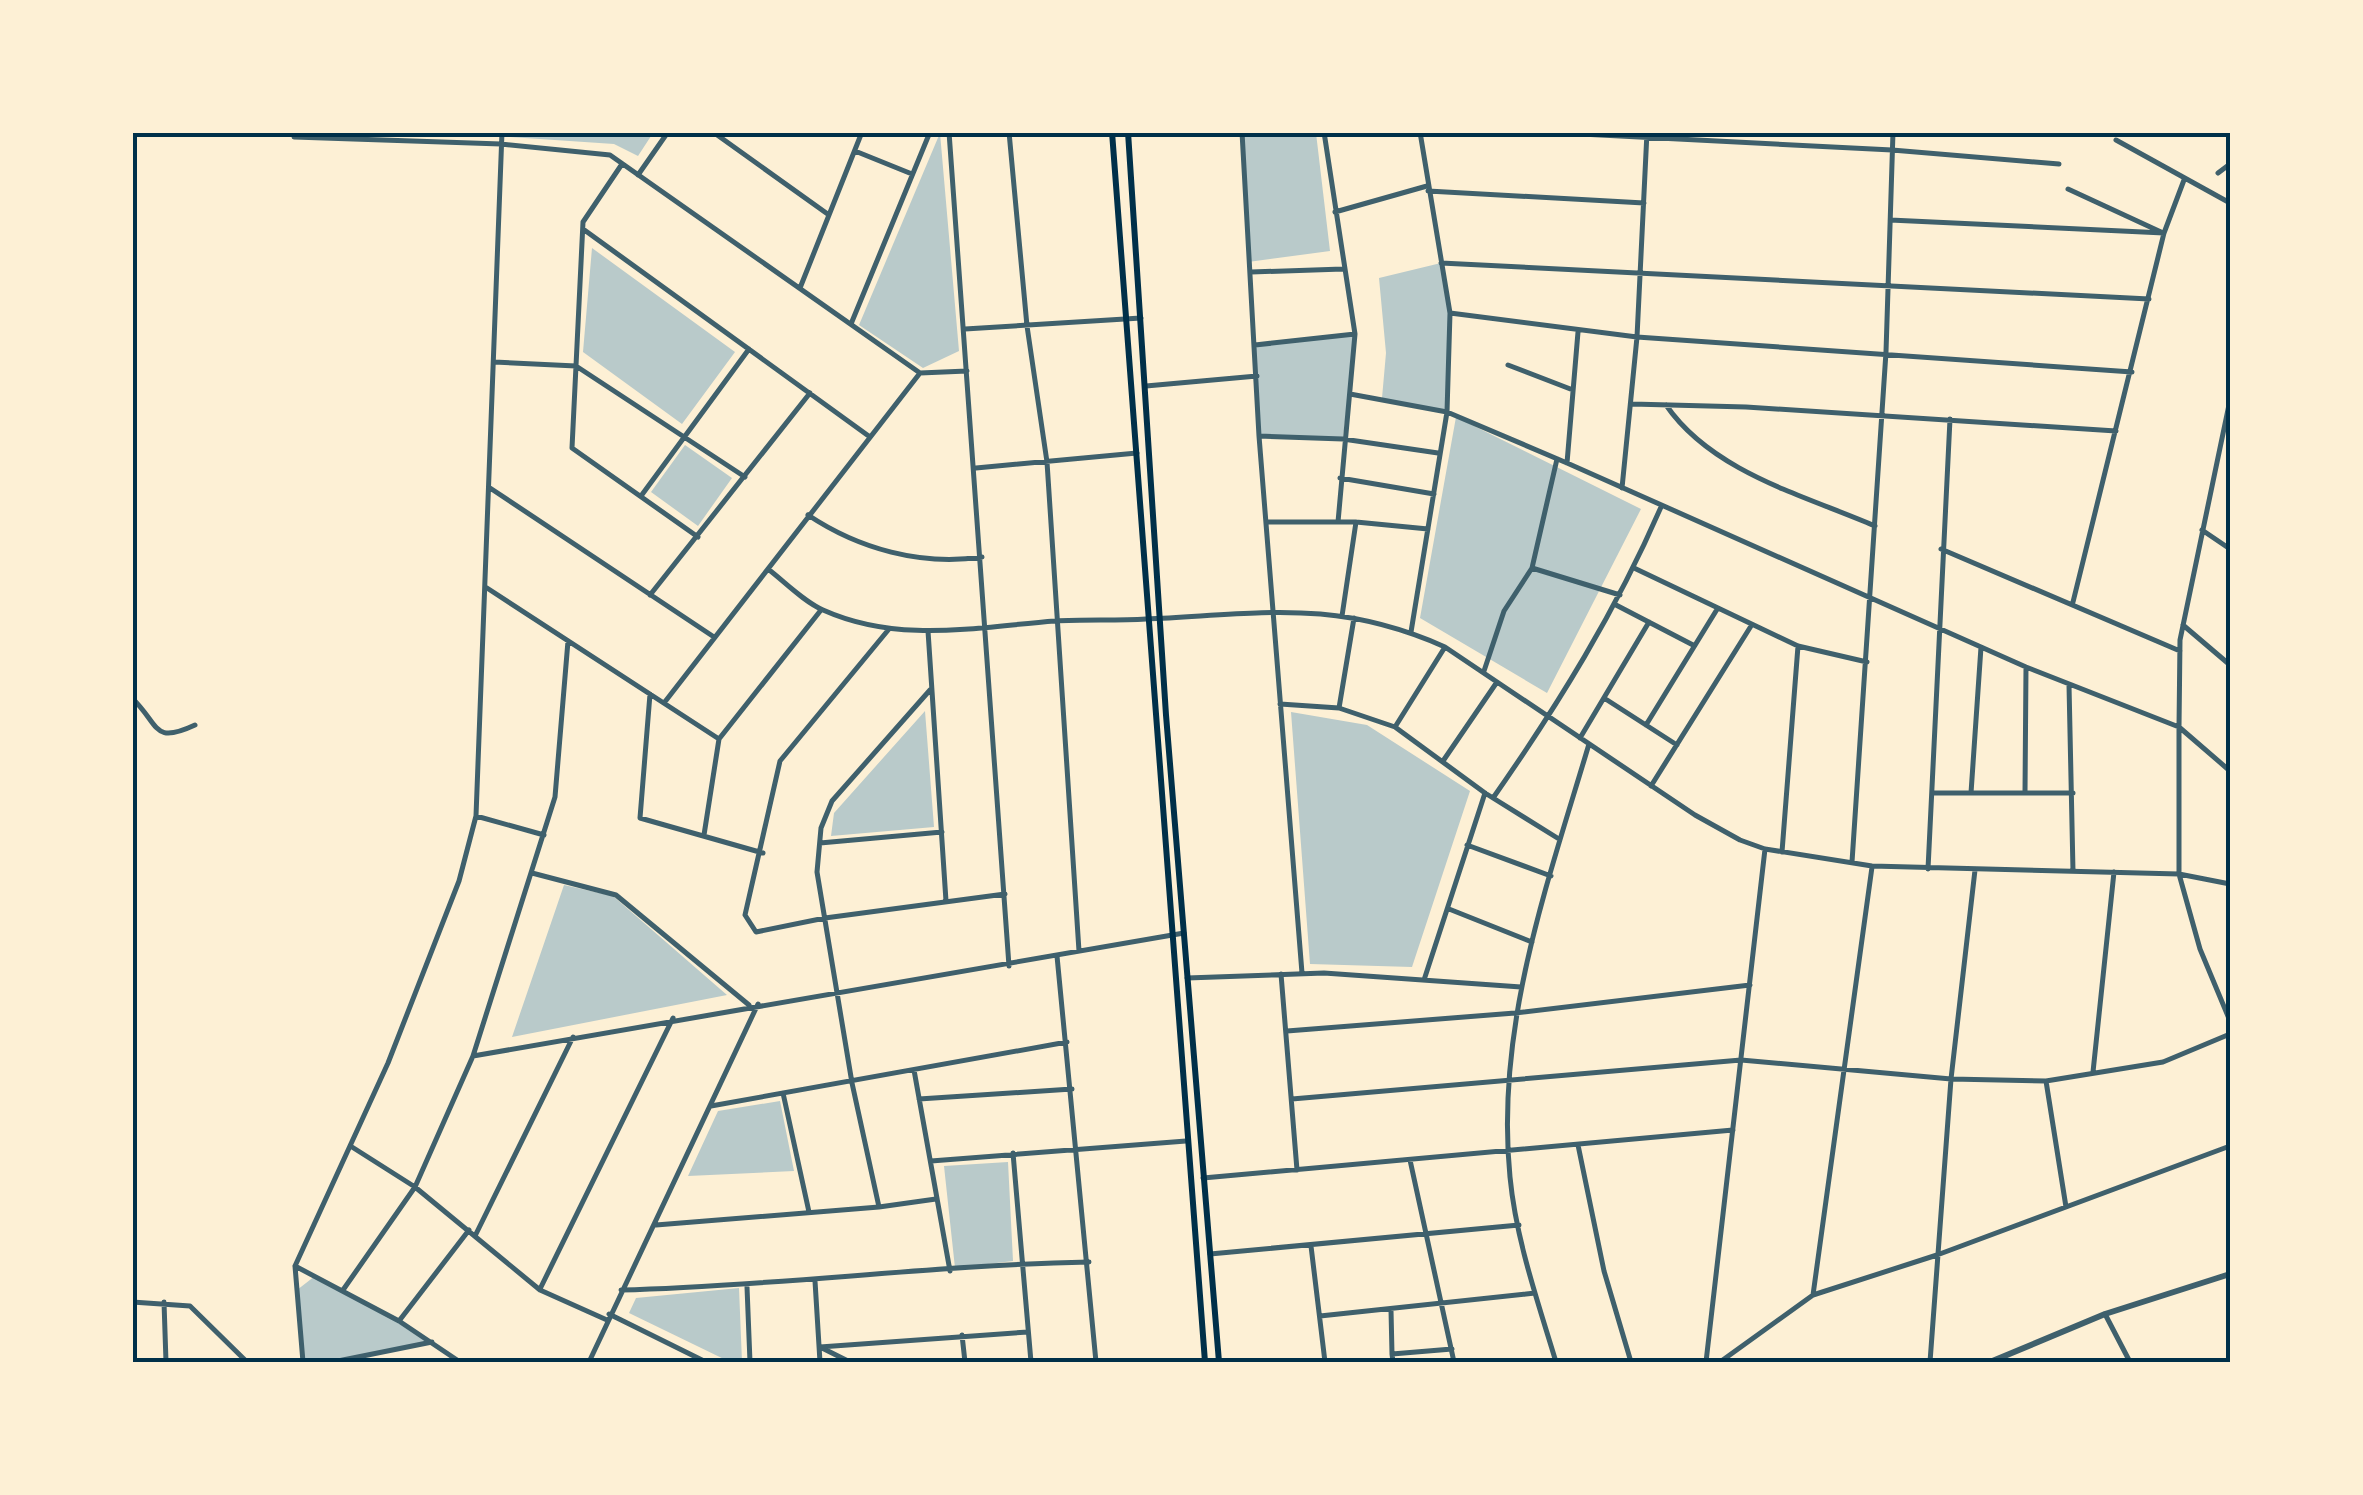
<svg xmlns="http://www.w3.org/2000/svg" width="2363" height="1495" font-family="'Roboto Condensed',sans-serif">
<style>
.green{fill:#b9caca}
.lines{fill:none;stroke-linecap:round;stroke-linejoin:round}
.minor{stroke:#3f606c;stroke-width:5}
.tertiary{stroke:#3f606c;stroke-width:6}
.secondary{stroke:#003049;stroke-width:6}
.neatline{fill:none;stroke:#003049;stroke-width:4}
</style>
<rect width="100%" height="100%" fill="#fdf0d5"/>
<path class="green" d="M510,132H653V133L638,156L614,144L510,137Z
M940,133L959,351L923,368L859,325Z
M1243,133H1316L1330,251L1248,262Z
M592,248L735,352L682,424L583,352Z
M1441,263L1450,313L1447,412L1382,398L1386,353L1379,278Z
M1355,334L1343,439L1259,436L1255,345Z
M1456,417L1641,509L1547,693L1420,618Z
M685,445L732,478L698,526L651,492Z
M925,711L934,827L831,836L834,813Z
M1291,712L1367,725L1470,791L1412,967L1310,964Z
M564,885L613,896L727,995L512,1037Z
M780,1101L794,1171L688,1176L718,1111Z
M1008,1162L1013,1261L955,1268L944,1166Z
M315,1276L432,1342L333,1362H303L297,1290Z
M739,1288L742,1362H730L629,1313L636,1298Z"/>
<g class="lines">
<path class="minor" d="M713,132L829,215
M949,132L1009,966
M1009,132L1027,326L1047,462L1079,951
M1242,132L1259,436L1302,973
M1324,132L1355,334L1338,522
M1542,132L1892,150L2059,164
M294,137L501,144L610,155L920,373L967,371
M2116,140L2230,203
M855,151L912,174
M622,164L583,222L572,448L698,537
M2218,173L2230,164
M638,175L668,132
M2068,189L2161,232
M1428,191L1644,203
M1335,212L1427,186
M1890,220L2164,233
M583,229L870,437
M1441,263L2149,299
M1251,272L1343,269
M800,288L862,132
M1450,313L1637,337L2132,372
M851,324L930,132
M965,329L1141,318
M1255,345L1355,334
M494,362L576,366L745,477
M1508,365L1573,390
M1146,386L1257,376
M1350,394L1447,412L1567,463L2026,667L2179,727L2230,771
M2230,400L2180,640L2179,727V874L2200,949L2230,1021
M1632,404L1746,407L2116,431
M1666,405C1712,472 1803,495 1875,526
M1259,436L1343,439L1438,453
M1567,463L1578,332
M976,468L1137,453
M1340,478L1434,494
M490,488L714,637
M1622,488L1637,337L1647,132
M641,496L749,349
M808,515C859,549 921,566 982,557
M1266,522H1356L1428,529
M2202,530L2230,549
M1941,549L2180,651
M1532,568L1620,595
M1634,568L1798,646L1867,662
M768,569C785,582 803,601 823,610C899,644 976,627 1055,621C1085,619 1116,621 1146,619C1260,614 1335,598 1445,647L1695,815L1740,840L1765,849L1872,866L2179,874L2230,884
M487,588L719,739
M650,595L810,393
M2073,602L2164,233L2184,180
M1616,605L1693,645
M1342,616L1356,522
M2183,625L2230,665
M889,629L780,761L745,915L756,932L825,918L1005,894
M928,631L946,901
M1411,632L1447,412L1450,313L1420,132
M1484,671L1504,611L1532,568L1557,459
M2069,685L2073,871
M650,694L640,818L763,853
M132,698C160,725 152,745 195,725
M1604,698L1677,745
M664,703L920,373
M1280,704L1339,708L1395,727L1485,793L1559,839
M1339,708L1354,618
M1646,725L1716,611
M1395,727L1445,647
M1580,738L1649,622
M1443,761L1497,682
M1651,786L1751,626
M1932,793H2073
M1971,793L1981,647
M2025,793L2026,667
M1493,798C1558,705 1616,611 1661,507
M476,816L544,835
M704,835L719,739L821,610
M820,843L942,832
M1467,845L1551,876
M1782,852L1798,646
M1852,862L1886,352L1893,132
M1928,869L1950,419
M532,873L616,895L749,1005
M1449,909L1532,942
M1057,956L1096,1362
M1281,974L1297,1170
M1187,978L1324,973L1521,987
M1424,980L1485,793
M1287,1031L1515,1013L1750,985
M473,1056L1184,933
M914,1070L950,1271
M2093,1072L2114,872
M2046,1081L2066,1207
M783,1093L809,1212
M919,1099L1072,1089
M1292,1099L1741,1060L1951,1079L2046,1081L2163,1062L2230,1034
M711,1106L1067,1042
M1578,1145L1604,1271L1631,1362
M352,1147L415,1187L540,1290L607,1320
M1013,1153L1031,1362
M1410,1160L1454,1362
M931,1161L1186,1141
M1203,1178L1733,1130
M879,1207L852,1083L817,872L821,828L832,801L930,690
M656,1225L879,1207L936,1199
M475,1236L573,1037
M1311,1246L1325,1362
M1210,1254L1519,1225
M295,1266L399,1321L460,1362
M815,1281L820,1362
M747,1287L750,1362
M540,1289L673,1018
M343,1290L415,1187L473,1056L555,797L568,641
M621,1290C777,1286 933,1265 1089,1262
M1813,1295L1872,867
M132,1302L190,1306L247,1362
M164,1302L166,1362
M1391,1310L1392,1354
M609,1314L706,1362
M2105,1314L2130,1362
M1320,1316L1535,1293
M399,1321L469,1230
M962,1335L965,1362
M820,1347L1028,1332
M822,1348L850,1362
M303,1362L295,1266L388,1063L459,881L476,816L502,132
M333,1362L432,1342
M589,1362L758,1004
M1393,1362L1392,1354L1452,1349
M1556,1362C1538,1302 1516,1240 1510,1177C1495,1028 1547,885 1589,744
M1706,1362L1765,849
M1720,1362L1813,1295L1937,1255L2230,1146
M1930,1362L1951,1079L1975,870"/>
<path class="tertiary" d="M1990,1362L2105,1314L2230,1274"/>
<path class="secondary" d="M1112,132L1205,1362
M1128,132L1166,715L1219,1362"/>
</g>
<rect width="2363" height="1495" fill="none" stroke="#fdf0d5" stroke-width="270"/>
<rect x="135" y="135" width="2093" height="1225" class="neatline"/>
</svg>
